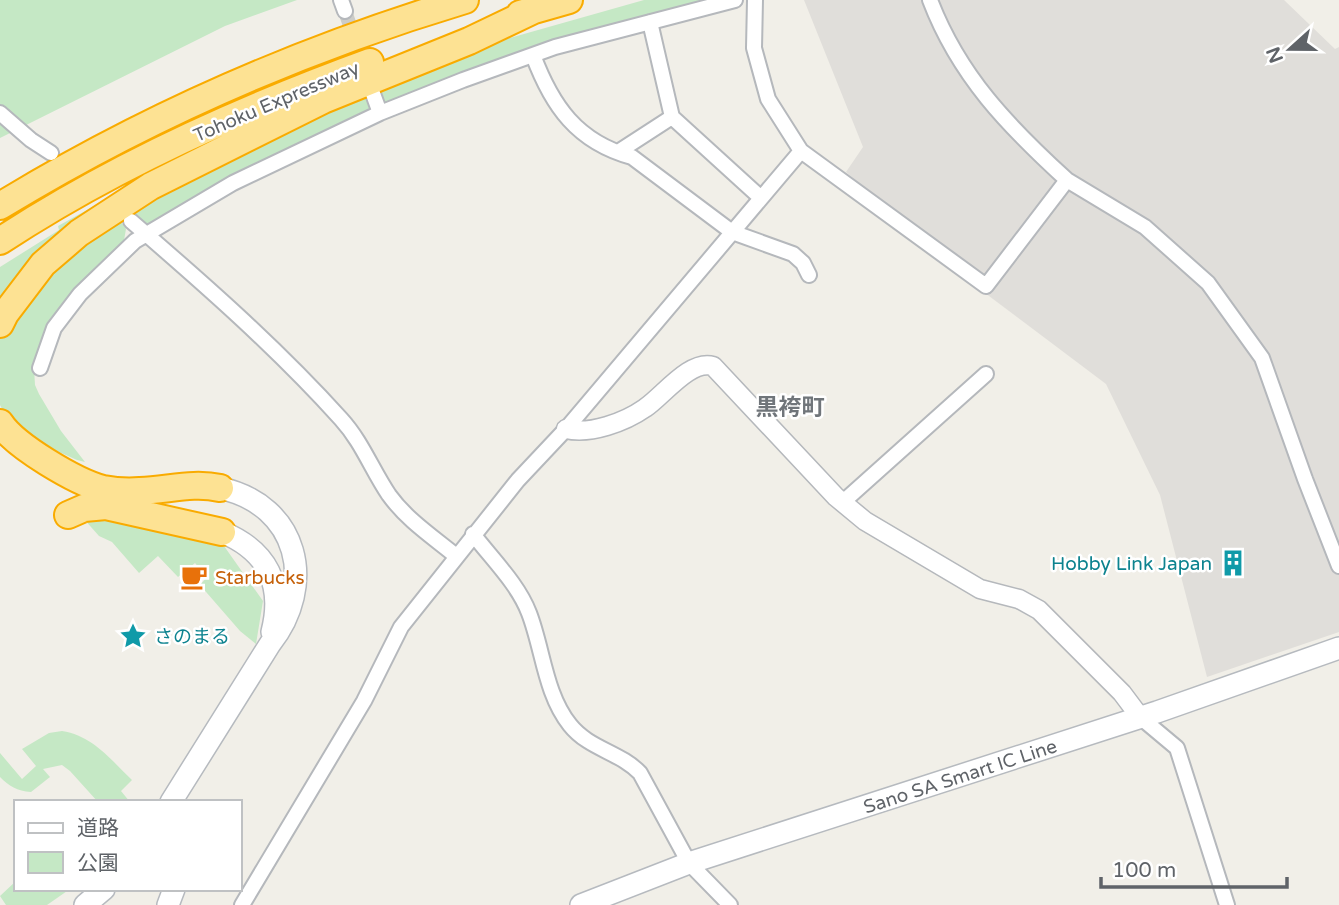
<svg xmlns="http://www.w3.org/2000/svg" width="1339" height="905" font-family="'Varela Round','Noto Sans JP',sans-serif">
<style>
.industrial{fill:#e0deda}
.green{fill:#c5e8c5}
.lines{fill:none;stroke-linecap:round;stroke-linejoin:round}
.minor-tunnel{stroke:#ccccc8;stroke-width:14;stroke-dasharray:14 7;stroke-linecap:butt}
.minor-casing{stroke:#b5b8bc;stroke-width:18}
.tertiary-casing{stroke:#b5b8bc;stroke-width:21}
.secondary-casing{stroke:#b6babf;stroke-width:24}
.motorway-casing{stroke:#f9ab00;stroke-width:30}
.minor{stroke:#fff;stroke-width:14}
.tertiary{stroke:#fff;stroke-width:18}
.secondary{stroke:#fff;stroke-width:21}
.motorway{stroke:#fde293;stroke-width:26}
.labels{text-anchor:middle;stroke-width:5;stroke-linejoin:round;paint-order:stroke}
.street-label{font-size:19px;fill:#5f6368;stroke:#fff}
.culture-label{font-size:19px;fill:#0d838f;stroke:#fff;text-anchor:end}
.food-label{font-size:19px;fill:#c56008;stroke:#fff;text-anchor:start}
.quarter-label{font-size:23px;font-weight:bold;fill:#70757a;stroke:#fff}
</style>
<rect width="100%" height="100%" fill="#f1efe8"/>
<path class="industrial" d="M804,0H1284L1335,49L1339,47V632L1207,677L1160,495L1106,384L985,293L846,172L863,147Z"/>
<path class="green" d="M0,0H297L225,26L0,138Z
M644,0H728L411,96L147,229L130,217L121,222L126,229L123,246L53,316L34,368L35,385L39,394L61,431L85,462L77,460C48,446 14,436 0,405V339L4,327L28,292L110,221L237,154L407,76L506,39Z
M168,165L22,280L0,298V267L59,230L58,226Z
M107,515L202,536L224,546L263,601L256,644L240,631L200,585L207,577L195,563L178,577L158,556L139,573L112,542L99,536L83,518Z
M62,731C93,736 110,759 132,780L121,791L130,802H98L70,771L62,765L43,769L50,777L31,792C17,791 9,786 0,777V753L22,779L36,766L22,749L49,733Z
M16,881V889H70L47,905H6L0,896Z"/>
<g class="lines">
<path class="minor-tunnel" d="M345,11L365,70"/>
<g class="minor-casing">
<path id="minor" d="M341,0L345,11
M755,0L754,48L768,99L801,151L986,286L1067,180C1008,126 959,76 930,0
M650,22L672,117L761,198
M533,55C552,106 577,142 632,157L732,232L793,254L803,263L809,275
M372,91L380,113
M0,113L31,140L51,153
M618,152L672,117
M1067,180L1145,227L1208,283L1262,358L1305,479L1339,566
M131,221C204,284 276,347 341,419C362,442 372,470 389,495C407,520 433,537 456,556
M40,368L54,328L80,294L135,241L233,183L380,113L463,80L555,47L735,0
M843,502L986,374
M473,534C492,559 518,584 529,613C543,649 545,694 570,725C589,749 620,752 640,773L689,863L730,905
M1140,717L1177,748L1227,905
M242,905L364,701L401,627L518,480L566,429L801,151"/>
</g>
<g class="tertiary-casing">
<path id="tertiary" d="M566,429C590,435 625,422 645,408C663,396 690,359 713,366L836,497L865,521L980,589L1019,599L1039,610L1122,693L1140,717"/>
</g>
<g class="secondary-casing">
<path id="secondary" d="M222,532C268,551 284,585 272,632
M171,802L270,644C317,585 299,505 220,488
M85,905L104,889
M168,905L174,889
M581,905L689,863L1157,712L1339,648"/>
</g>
<g class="motorway-casing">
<path id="motorway" d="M520,14L569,0
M0,206C146,117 302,49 465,0
M0,241C114,166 241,109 370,62
M0,324L5,314L43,264L79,233L151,186L323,100L469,41L536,9
M0,423C15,446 76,482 103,489C114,491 129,492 140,491C168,490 193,482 220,488
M68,515L84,508L106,506L222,532"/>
</g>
<use href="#minor" class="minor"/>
<use href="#tertiary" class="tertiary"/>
<use href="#secondary" class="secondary"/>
<use href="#motorway" class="motorway"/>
</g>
<defs>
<g id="building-bare" transform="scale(2.1)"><path d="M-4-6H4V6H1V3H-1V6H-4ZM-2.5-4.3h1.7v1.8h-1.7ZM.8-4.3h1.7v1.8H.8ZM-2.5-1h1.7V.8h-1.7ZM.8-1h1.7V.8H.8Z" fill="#0f9aa8" stroke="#fff" stroke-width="2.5" paint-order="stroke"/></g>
<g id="cafe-bare" transform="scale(2.1)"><path d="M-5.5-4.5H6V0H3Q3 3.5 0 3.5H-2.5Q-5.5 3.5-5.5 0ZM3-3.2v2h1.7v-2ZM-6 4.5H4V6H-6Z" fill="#e8710a" stroke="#fff" stroke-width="2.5" paint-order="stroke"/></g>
<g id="sight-bare" transform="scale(2.1)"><path d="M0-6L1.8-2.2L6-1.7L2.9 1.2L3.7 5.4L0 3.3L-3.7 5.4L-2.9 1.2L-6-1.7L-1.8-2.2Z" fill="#0f9aa8" stroke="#fff" stroke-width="2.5" paint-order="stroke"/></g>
</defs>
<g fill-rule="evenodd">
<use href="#building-bare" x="1233" y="563"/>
<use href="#cafe-bare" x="194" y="577"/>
<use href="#sight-bare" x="133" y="636"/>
</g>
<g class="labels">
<g class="street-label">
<text transform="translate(276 101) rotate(-23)" y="7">Tohoku Expressway</text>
<text transform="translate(960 776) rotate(-18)" y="7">Sano SA Smart IC Line</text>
</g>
<g class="culture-label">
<text x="1212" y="570">Hobby Link Japan</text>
<text x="154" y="643" text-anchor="start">さのまる</text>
</g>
<g class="food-label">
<text x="215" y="584">Starbucks</text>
</g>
<g class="quarter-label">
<text x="790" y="415">黒袴町</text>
</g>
</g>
<rect x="14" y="800" width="228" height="91" fill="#ffffff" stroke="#bfc1c3" stroke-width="2"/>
<rect x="28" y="823" width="35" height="10" fill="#ffffff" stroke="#bfc1c3" stroke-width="2"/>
<text x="77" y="835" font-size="21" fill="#5f6368">道路</text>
<rect x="28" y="852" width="35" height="21" fill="#c5e8c5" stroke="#bfc1c3" stroke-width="2"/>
<text x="77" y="870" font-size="21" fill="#5f6368">公園</text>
<g transform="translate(1290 49) rotate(249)" stroke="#ffffff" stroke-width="5" paint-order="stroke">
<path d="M0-5L12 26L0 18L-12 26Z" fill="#5f6368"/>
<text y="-10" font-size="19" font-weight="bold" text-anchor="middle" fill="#5f6368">N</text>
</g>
<path d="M1101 877v10h186v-10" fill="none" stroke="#5f6368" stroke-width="3.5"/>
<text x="1112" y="877" font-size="21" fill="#5f6368" stroke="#ffffff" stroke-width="5" paint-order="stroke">100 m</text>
</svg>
